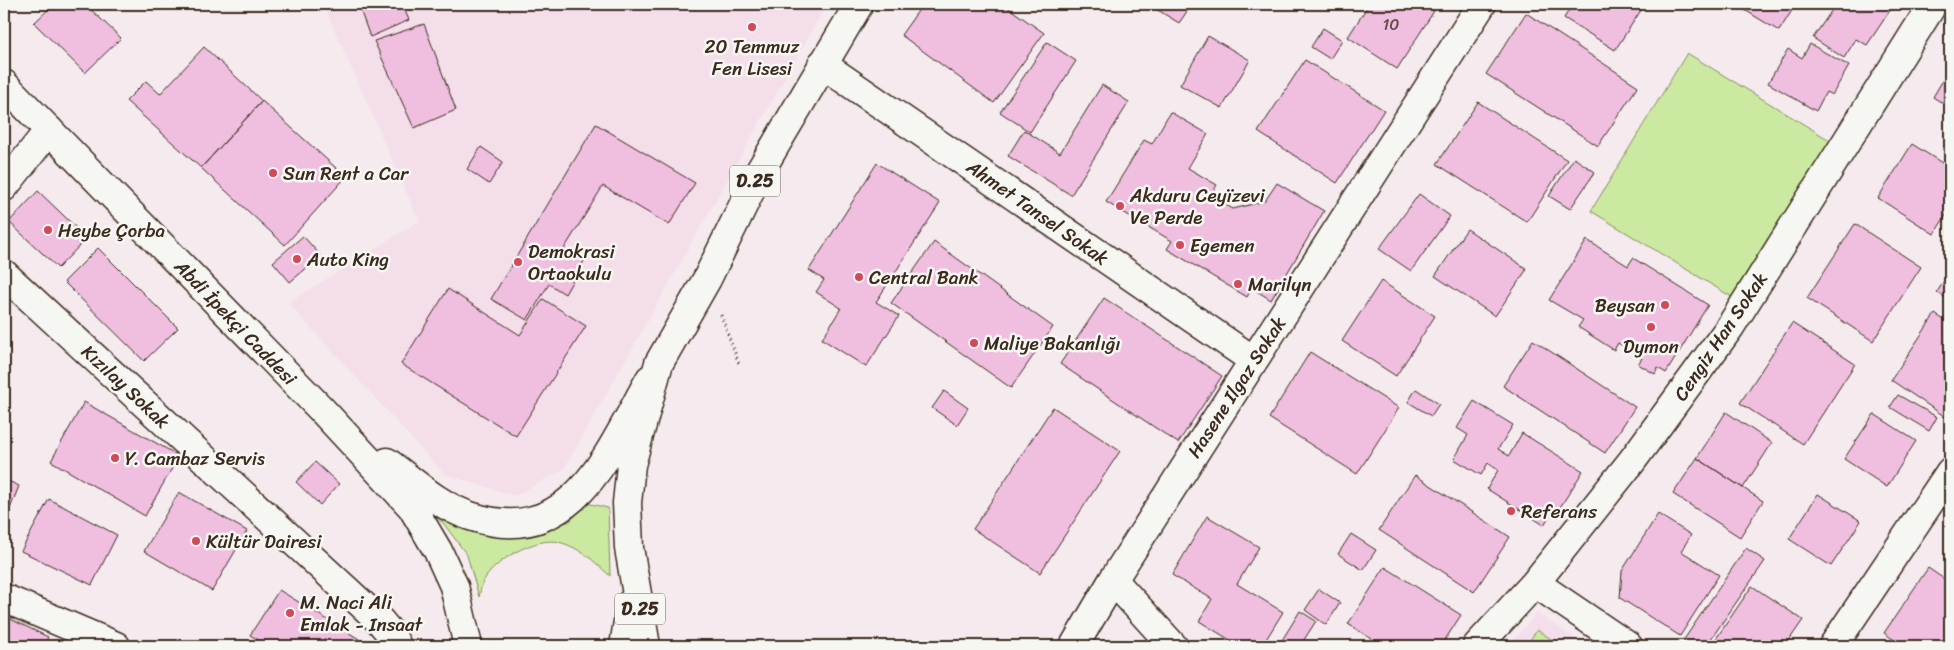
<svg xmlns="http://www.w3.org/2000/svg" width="1954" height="650" font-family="Sriracha,sans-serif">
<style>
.built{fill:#f4deea}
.green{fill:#cce9a1;stroke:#848a60}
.building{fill:#f0bfe0;stroke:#3b2a1e}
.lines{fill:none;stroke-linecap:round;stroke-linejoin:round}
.minor-casing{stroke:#3b2a1e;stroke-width:31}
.secondary-casing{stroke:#3b2a1e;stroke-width:31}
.primary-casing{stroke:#3b2a1e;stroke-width:31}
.path{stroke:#3b2a1e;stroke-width:3;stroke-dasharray:1 4;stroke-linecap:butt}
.minor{stroke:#f6f6f2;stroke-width:28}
.secondary{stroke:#f6f6f2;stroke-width:28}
.primary{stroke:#f6f6f2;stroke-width:28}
.poi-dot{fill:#d1495b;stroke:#f6f6f2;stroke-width:2}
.labels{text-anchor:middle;stroke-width:5;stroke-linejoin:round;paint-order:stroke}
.number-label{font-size:16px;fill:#684f4e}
.shield{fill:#f6f6f2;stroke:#73675e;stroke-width:1}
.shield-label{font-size:18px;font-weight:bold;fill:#3b2a1e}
.poi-label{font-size:19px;fill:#3b2a1e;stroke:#f6f6f2;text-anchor:start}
.street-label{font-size:19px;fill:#3b2a1e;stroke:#f6f6f2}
</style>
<rect width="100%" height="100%" fill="#f5ebee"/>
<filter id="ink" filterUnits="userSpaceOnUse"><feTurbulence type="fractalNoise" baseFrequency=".02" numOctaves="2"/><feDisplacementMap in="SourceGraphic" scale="10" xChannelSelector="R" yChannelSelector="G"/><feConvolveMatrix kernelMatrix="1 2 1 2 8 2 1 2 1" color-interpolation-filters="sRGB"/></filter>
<g filter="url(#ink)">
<path class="built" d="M323,4H827L564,469L515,496L444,474L288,303L419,221Z
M1537,613L1586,646H1508Z"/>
<path class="green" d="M1687,53L1831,141L1735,299L1591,211Z
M416,500L534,533L570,521L586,503L608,508L610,576C594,561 581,548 559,542C536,536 493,561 483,582C481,586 480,592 479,597L467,555L444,524Z
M1537,630L1562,646H1526Z"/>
<path class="building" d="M54,4H85L121,38L85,73L34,23Z
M358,4H402L409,20L370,37Z
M923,4H1003L1044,33L994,103L901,35Z
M1148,4H1192L1179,23Z
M1369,4H1423L1434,11L1397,69L1348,37Z
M1573,4H1645L1615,50L1564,18Z
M1735,4H1796L1779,31Z
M1836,4H1883L1891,9L1867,45L1856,39L1844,58L1813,38Z
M1526,13L1638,86L1598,146L1486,74Z
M424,24L456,110L414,128L374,41Z
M1323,28L1342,40L1330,59L1311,47Z
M1208,36L1250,60L1222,108L1180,85Z
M1047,42L1076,61L1030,132L1000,112Z
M1810,44L1849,66L1832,95L1826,92L1816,111L1768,83L1788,49L1802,58Z
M204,47L262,101L201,168L126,101L146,81L160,94Z
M1305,60L1384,110L1337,183L1258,132Z
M1950,68V108L1933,97Z
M1102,85L1129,102L1071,195L1008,156L1024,130L1060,153Z
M262,101L346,177L285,245L201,168Z
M1478,102L1567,160L1527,222L1437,164Z
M1170,112L1208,134L1188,168L1217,185L1210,196L1233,209L1265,201L1277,183L1324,211L1271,300L1252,288L1247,297L1167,249L1172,241L1106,202L1144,140L1152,144Z
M596,124L695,183L669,225L603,186L564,249L584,261L565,294L549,284L527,320L491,299Z
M1912,144L1950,168V209L1934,234L1878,198Z
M481,147L503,162L489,184L467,169Z
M1574,158L1595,172L1570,209L1549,196Z
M877,163L940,203L876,302L899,316L866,367L822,339L841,308L816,292L824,280L809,270Z
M38,191L87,238L58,268L9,222Z
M1419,194L1450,216L1411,271L1379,249Z
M1855,224L1921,267L1873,341L1807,298Z
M1467,229L1527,269L1495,316L1435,276Z
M303,236L321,256L290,282L273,262Z
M1587,240L1628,266L1633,258L1708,305L1666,373L1658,368L1655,374L1638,364L1642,358L1618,343L1614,350L1578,327L1583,320L1549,300Z
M934,242L1053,327L1011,388L891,303Z
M98,248L178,328L144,361L64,282Z
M1950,272V301L1937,292Z
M1381,281L1435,316L1396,376L1342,341Z
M448,289L520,335L543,299L586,326L516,436L401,364Z
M1104,298L1222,376L1178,443L1060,364Z
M1935,314L1950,324V420L1891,380Z
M1792,323L1855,364L1803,444L1740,403Z
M1533,340L1635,407L1605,453L1503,386Z
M1310,352L1399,408L1357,474L1269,418Z
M1416,389L1439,404L1431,416L1408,402Z
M944,391L968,408L957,425L932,408Z
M1898,395L1937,417L1929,431L1890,407Z
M1474,401L1513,425L1498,449L1509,456L1522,433L1583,471L1559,509L1555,506L1544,525L1487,489L1498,470L1488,463L1481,475L1454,459L1468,435L1457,428Z
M84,402L179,456L145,516L51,461Z
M1053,407L1120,451L1040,573L973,529Z
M1726,412L1772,443L1743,488L1697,458Z
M1874,414L1916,441L1887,487L1844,459Z
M1697,458L1763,501L1740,537L1673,494Z
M315,462L339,484L320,505L296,482Z
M1415,475L1510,537L1474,592L1379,530Z
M4,479L19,486L4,524Z
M179,492L247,531L212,591L144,551Z
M1818,494L1861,521L1831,566L1789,539Z
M49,499L117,535L92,585L21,551Z
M1658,514L1691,535L1681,551L1719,575L1680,636L1620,598L1622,571Z
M1207,516L1259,547L1237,584L1283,612L1262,646H1240L1199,621L1212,599L1172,575Z
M1351,534L1376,550L1363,570L1338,554Z
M1746,548L1765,561L1706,646H1691L1683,641Z
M1385,567L1461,615L1441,646H1383L1348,624Z
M1928,568L1950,583V646H1903L1884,633Z
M1752,586L1803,620L1785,646H1711Z
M1319,589L1340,603L1326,625L1305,610Z
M279,590L359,639L355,646H268L250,635Z
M1300,611L1316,621L1300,646H1281L1279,645Z
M4,616L48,637L44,646H4Z"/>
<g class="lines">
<g class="minor-casing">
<path id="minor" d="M822,64L1253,360
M4,187L49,130
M4,274L380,621L390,633L397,646
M1113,580L1173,646
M1535,583L1628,646
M4,598L116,646
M1074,646L1113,580L1482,4
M1477,646L1535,583L1632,461L1730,327L1933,4
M1833,646L1950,472"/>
</g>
<g class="secondary-casing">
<path id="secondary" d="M4,84L322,410L412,507L438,551L454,586L468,646
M387,462C413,481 439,506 470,516C573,551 609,451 650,379"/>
</g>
<g class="primary-casing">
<path id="primary" d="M624,646L631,603
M646,646L629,548L627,503L631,465L659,363L707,279L760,171L859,4"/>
</g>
<path class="path" d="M721,315L739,364"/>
<use href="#minor" class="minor"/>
<use href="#secondary" class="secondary"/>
<use href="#primary" class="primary"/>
</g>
</g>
<g class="poi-dot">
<circle cx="752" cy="27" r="5"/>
<circle cx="273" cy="173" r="5"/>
<circle cx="1120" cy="206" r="5"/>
<circle cx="48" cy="230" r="5"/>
<circle cx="1180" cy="245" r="5"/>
<circle cx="297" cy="259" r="5"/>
<circle cx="518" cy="262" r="5"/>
<circle cx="859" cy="277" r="5"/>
<circle cx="1238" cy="284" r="5"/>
<circle cx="1665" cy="305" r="5"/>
<circle cx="1651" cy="327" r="5"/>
<circle cx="974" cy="343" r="5"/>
<circle cx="115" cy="458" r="5"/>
<circle cx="1511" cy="511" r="5"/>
<circle cx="196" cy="541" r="5"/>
<circle cx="290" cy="613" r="5"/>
</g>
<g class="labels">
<g class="number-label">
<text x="1391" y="30">10</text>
</g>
<g class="shield">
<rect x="730" y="165.5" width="50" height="31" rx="4"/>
<rect x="615" y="593.5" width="50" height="31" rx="4"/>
</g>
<g class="shield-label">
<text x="755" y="187">D.25</text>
<text x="640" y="615">D.25</text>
</g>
<g class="poi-label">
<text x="752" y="53" text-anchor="middle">20 Temmuz<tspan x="752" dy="22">Fen Lisesi</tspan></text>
<text x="283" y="180">Sun Rent a Car</text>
<text x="1130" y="202">Akduru Ceyïzevi<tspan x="1130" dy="22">Ve Perde</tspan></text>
<text x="58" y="237">Heybe Çorba</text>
<text x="1190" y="252">Egemen</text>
<text x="528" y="258">Demokrasi<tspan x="528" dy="22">Ortaokulu</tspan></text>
<text x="307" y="266">Auto King</text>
<text x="869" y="284">Central Bank</text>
<text x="1248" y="291">Marilyn</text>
<text x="1655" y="312" text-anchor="end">Beysan</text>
<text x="984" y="350">Maliye Bakanlığı</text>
<text x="1651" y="353" text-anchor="middle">Dymon</text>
<text x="125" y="465">Y. Cambaz Servis</text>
<text x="1521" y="518">Referans</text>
<text x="206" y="548">Kültür Dairesi</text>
<text x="300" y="609">M. Naci Ali<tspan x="300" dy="22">Emlak - Insaat</tspan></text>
</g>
<g class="street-label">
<text transform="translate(1038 212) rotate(35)" y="7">Ahmet Tansel Sokak</text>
<text transform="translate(236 322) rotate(46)" y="7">Abdi İpekçi Caddesi</text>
<text transform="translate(1720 336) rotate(-56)" y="7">Cengiz Han Sokak</text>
<text transform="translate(126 386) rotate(43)" y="7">Kızılay Sokak</text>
<text transform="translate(1236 387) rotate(-57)" y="7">Hasene Ilgaz Sokak</text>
</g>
</g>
<rect width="1954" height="650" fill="none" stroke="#f6f6f2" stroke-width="20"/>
<rect x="10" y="10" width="1934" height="630" fill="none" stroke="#3b2a1e" stroke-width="2" filter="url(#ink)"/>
</svg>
